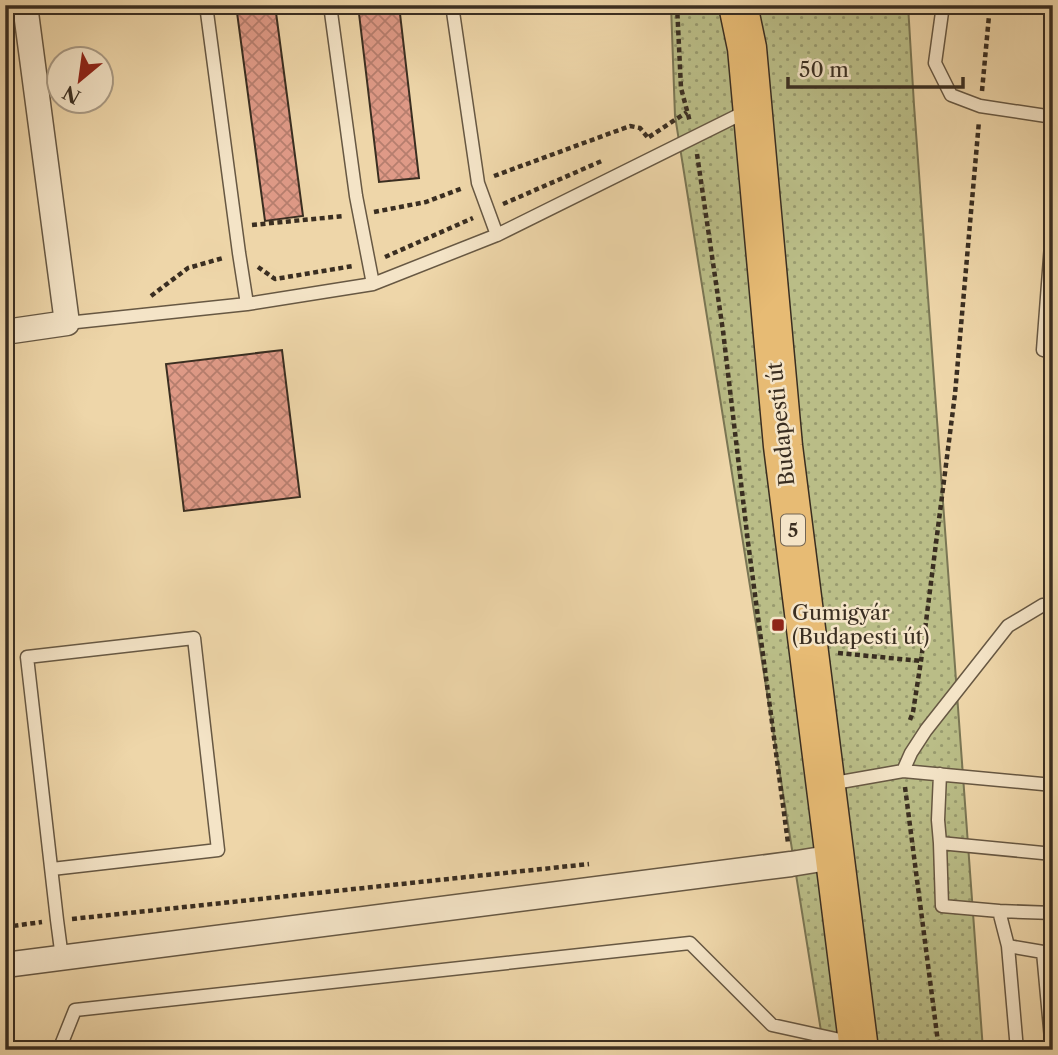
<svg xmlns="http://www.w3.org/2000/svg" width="1058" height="1055" font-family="'Libre Caslon Text',serif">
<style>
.grass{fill:url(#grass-dots);stroke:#7a7654;stroke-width:2}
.building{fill:url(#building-cross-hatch);stroke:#3a2e21;stroke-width:2}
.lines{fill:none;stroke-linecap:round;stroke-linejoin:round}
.service-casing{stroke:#675843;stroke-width:15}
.minor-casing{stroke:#675843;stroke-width:27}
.primary-casing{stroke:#3a2e21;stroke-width:41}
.path{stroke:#3a2e21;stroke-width:4.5;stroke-dasharray:5 3.5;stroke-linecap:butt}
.service{stroke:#f4e4c7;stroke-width:12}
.minor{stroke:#f4e4c7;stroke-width:24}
.primary{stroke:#e7bb74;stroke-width:38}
.poi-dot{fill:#8f2418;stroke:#f4e4c7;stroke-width:2.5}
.labels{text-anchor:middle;stroke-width:5;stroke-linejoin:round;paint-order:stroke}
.shield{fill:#f4e4c7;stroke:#726553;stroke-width:2}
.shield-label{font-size:19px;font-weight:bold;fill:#3a2e21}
.street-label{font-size:21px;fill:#3a2e21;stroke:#f4e4c7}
.poi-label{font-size:21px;fill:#3a2e21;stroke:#f4e4c7;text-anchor:start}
</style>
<defs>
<pattern id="grass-dots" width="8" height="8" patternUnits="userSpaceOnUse" patternTransform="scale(1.75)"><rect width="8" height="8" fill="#babd87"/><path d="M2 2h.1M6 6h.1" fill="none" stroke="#989a6e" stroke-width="1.8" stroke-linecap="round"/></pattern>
<pattern id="building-cross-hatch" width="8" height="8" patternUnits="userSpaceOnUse" patternTransform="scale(1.75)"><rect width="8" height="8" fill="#df9a87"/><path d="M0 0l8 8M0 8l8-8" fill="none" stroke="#b67e6e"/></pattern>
</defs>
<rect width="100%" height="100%" fill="#eed6a9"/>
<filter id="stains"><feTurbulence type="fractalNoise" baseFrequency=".00286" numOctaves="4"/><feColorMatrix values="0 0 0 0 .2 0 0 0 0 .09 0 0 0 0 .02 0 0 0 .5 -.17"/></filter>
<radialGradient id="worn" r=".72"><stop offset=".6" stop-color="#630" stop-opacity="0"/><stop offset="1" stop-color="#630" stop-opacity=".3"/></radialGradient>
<path class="grass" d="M671,5H908L914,105L983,1050H824L675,116Z"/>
<path class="building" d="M236,5H275L303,216L265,221Z
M358,5H399L419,178L379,182Z
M282,350L300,497L184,511L166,364Z"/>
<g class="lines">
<g class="service-casing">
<path id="service" d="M206,5L239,253L247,304
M330,5L356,196L373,284
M452,5L478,183L497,235
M943,5L935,63L951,95L980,106L1053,117
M1053,218L1043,350L1053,351
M67,323L247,304L373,284L497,235L749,110
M903,771L911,753L926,730L1008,626L1043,605L1053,604
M940,774L938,820L940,843L1053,854
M829,784L903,771L1053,785
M940,843L942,906L999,911L1008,946L1017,1050
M52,869L218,850L194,638L27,657L57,920L62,958
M999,911L1053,913
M1008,946L1043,952L1052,1050
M59,1050L75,1010L690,943L772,1025L854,1043"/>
</g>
<g class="minor-casing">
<path id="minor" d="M5,332L67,323L25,5
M5,965L791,864L834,857"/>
</g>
<g class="primary-casing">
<path id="primary" d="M738,5L747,48L783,446L859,1050"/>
</g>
<path class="path" d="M677,5L681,88L690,122
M982,91L990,5
M649,137L687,112
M697,154L723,331L748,542L788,843
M494,176L630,126L640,128L649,139
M503,204L604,160
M374,212L426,202L463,188
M252,225L344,216
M385,257L473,218
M258,267L275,279L353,266
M151,296L188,268L223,258
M838,653L921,661
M910,720L913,712L921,661L955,394L979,121
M905,787L939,1050
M72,919L589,864
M5,927L42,922"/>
<use href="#service" class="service"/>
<use href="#minor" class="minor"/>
<use href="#primary" class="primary"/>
</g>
<rect class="poi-dot" x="771" y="618" width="14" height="14" rx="3.5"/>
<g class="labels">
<rect class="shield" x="781" y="514.5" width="24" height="31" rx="5"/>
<g class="shield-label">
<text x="793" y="537">5</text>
</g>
<g class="street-label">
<text transform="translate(781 424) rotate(-96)" y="7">Budapesti út</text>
</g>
<g class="poi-label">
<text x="792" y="620">Gumigyár<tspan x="792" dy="24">(Budapesti út)</tspan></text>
</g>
</g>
<rect width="1058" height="1055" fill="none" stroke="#eed6a9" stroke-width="28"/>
<rect x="7" y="7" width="1044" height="1041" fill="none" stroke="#3a2e21" stroke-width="3.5"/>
<rect x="14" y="14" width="1030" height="1027" fill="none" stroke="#3a2e21" stroke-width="2"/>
<g transform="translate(80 80) rotate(209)"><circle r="33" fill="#f4e4c7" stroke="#aa9b85" stroke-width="2"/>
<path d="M0-5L12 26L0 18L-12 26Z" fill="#8f2418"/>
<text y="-10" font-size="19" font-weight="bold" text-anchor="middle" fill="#3a2e21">N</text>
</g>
<path d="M788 77v10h175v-10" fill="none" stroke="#3a2e21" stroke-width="3.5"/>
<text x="799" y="77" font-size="21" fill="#3a2e21" stroke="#f4e4c7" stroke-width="5" paint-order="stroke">50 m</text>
<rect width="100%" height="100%" filter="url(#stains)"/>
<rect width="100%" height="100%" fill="url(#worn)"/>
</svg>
